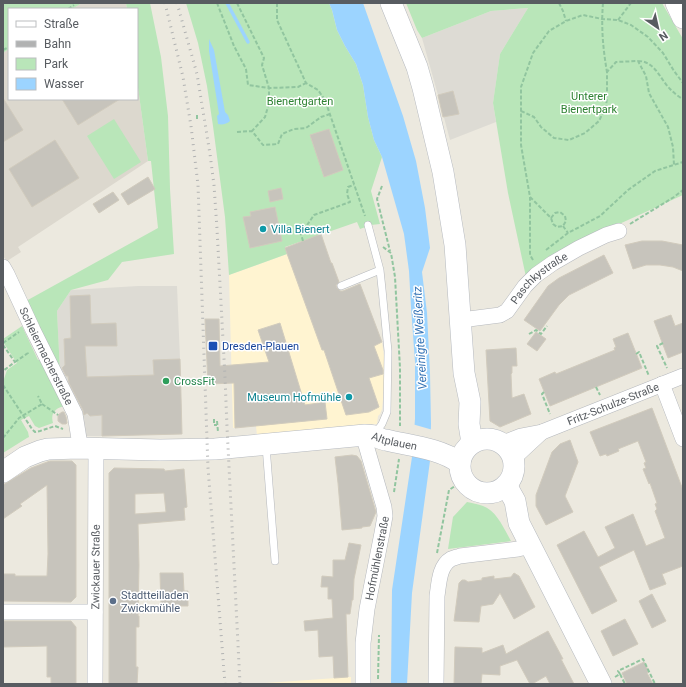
<svg xmlns="http://www.w3.org/2000/svg" width="686" height="687" font-family="Roboto,sans-serif">
<style>
.commercial{fill:#fff4d1}
.industrial{fill:#dddbd4}
.education{fill:#dcd8ce}
.green{fill:#b9e6b9}
.water{fill:#9cd4ff}
.pier{fill:#ece9df}
.lines{fill:none;stroke-linecap:round;stroke-linejoin:round}
.stream{stroke:#9cd4ff;stroke-width:3.5}
.building{fill:#c7c4bc;stroke:#d1cbbd;fill-rule:evenodd}
.lane-casing{stroke:#b5b8bd;stroke-width:8}
.street-casing{stroke:#b5b8bd;stroke-width:16}
.secondary-casing{stroke:#b5b9bf;stroke-width:22}
.path{stroke:#91c59f;stroke-width:2;stroke-dasharray:4 2;stroke-linecap:butt}
.lane{stroke:#fff;stroke-width:7}
.street{stroke:#fff;stroke-width:15}
.secondary{stroke:#fff;stroke-width:21}
.rail{stroke:#b1b2b2;stroke-width:3;stroke-dasharray:1 5;stroke-linecap:butt}
.culture-dot{fill:#0f9aa8;stroke:#fff;stroke-width:1.5}
.transit-dot{fill:#1a4fb4;stroke:#fff;stroke-width:1.5}
.leisure-dot{fill:#2e9e5b;stroke:#fff;stroke-width:1.5}
.service-dot{fill:#5c6f8a;stroke:#fff;stroke-width:1.5}
.labels{text-anchor:middle;stroke-width:3;stroke-linejoin:round;paint-order:stroke}
.park-label{font-size:11px;fill:#2e8232;stroke:#fff}
.culture-label{font-size:11px;fill:#0d838f;stroke:#fff;text-anchor:start}
.street-label{font-size:11px;fill:#585c61;stroke:#fff}
.transit-label{font-size:11px;fill:#164399;stroke:#fff;text-anchor:start}
.leisure-label{font-size:11px;fill:#27864d;stroke:#fff;text-anchor:start}
.service-label{font-size:11px;fill:#4e5e75;stroke:#fff;text-anchor:start}
.water-label{font-size:12px;font-style:italic;fill:#3574b6;stroke:#fff}
</style>
<rect width="100%" height="100%" fill="#ece9df"/>
<path class="commercial" d="M287,254L305,302L346,349L380,336L382,342L386,370L382,409L380,414L378,416L377,424H367L257,436L256,426L233,428L229,275Z
M351,677V684H266L265,683Z"/>
<path class="industrial" d="M528,8L500,54L493,103L496,122L450,140L438,95L422,38L491,11Z
M138,286H177L180,359L182,434L102,436H82L60,372L57,311L71,290Z"/>
<path class="education" d="M82,3H126L127,9H72Z
M9,49V99H137V80L148,161L18,247L21,252L7,261L3,256V53Z"/>
<path class="green" d="M3,3H82L72,9H9V49L3,53Z
M126,3H150L161,57L168,116L170,189L174,254L122,262L108,280L71,290L57,311L60,372L26,301L158,228L151,161H148L137,80V9H127Z
M186,3H329L332,10L337,30L345,46L356,64L363,85L368,117L374,140L382,157L371,191L380,224L371,225L360,229L357,222L285,247L287,254L229,275L225,217L213,126L207,86L198,43Z
M406,3H662L683,39V195L606,230L526,277L508,193L493,103L500,54L528,8L491,11L422,38L417,30Z
M114,119L141,162L114,179L87,136Z
M22,326L38,360L40,359L66,406C56,407 50,413 53,423L39,428L35,426L29,416L21,420L28,432L29,437L27,438L3,453V382L7,370L17,363L3,342V339Z
M467,502C472,503 478,504 483,506C497,511 504,529 511,541L448,549L453,517Z"/>
<path class="water" d="M329,3H363L403,116L416,161L425,208L430,248L422,272L427,313L430,373L431,424L430,461L412,593L407,684H391L392,590L412,457L415,419V362L411,307L409,271L404,234L382,157L374,140L368,117L363,85L356,64L345,46L337,30L332,10Z
M209,39L214,50L225,112L228,115L230,121C227,124 222,125 218,124L217,116L219,114L209,51Z"/>
<path class="pier" d="M412,424L433,430L432,460L410,454Z"/>
<g class="lines">
<path class="stream" d="M227,3L248,42"/>
</g>
<path class="building" d="M453,91L459,114L443,117L438,95Z
M3,98L23,130L3,142Z
M62,99H120L78,125Z
M329,129L343,170L324,177L310,135Z
M55,140L79,178L32,207L9,169Z
M148,177L155,189L128,205L121,194Z
M281,188L283,199L270,202L268,191Z
M113,192L119,200L99,213L93,204Z
M275,207L282,241L250,248L243,217L251,216L250,212Z
M321,234L331,263H332L339,282L336,285L337,288L340,291H343L360,284L382,342L374,346L383,370V374L369,378L379,407L369,412L346,415L324,350H322L285,248Z
M642,241H662L683,245V271L673,267L660,265H646L633,269L625,245Z
M604,255L613,273L569,295L559,305L540,331L524,320L548,286L559,278Z
M90,295L91,324L116,323L117,346H85L87,377L154,375L153,360L180,359L182,434L102,436V415L90,416L87,413L84,415L83,410L69,383L68,376H66L62,368L65,365L64,339L71,338L70,296Z
M671,315L675,326L683,323V352L668,358L654,321Z
M205,319H219L220,366L269,362L258,330L280,323L305,405L325,402L327,419L235,428L234,383L208,384Z
M536,332L546,339L537,351L527,344Z
M628,333L642,368L550,406L539,379L555,372L556,374L615,350L614,348L616,347L613,339Z
M516,348L517,366H512V373L511,374L512,398L524,394L531,414L500,427L490,421L486,350Z
M652,408L683,490V566L662,574L666,584L650,590L634,550L599,567L617,601L592,614L557,545L584,531L598,557L615,548L605,527L633,514L646,546L665,538L655,511L657,509L655,504L657,503L650,483L649,484L643,469L646,468L644,463L646,462L638,441L618,449L619,451L607,456L606,454L600,456L590,432Z
M62,412H64L66,417L67,423L66,424H62L58,421V415Z
M570,440L578,462L565,496L573,512L546,525L536,506V495L552,452L560,444Z
M352,455L357,456L361,461L376,512L370,526L362,527V528L342,530L338,483L335,457Z
M50,461H72L76,465V597L71,602L3,601V574H15V576H47L48,554L47,485L20,504L22,506L3,519V485L31,468Z
M114,468L164,469L165,471L184,469L187,507L184,508L185,520L138,524L139,565L138,616H139V627H136V667H138L137,684H109V473ZM164,493L166,512L135,514V494Z
M349,543L361,545L354,579L353,600H352L350,614H346L348,677L334,678L333,656L319,657L318,630L305,631L304,621L333,618L332,599H328V587H321L322,576L333,577V560H345Z
M160,573H183L184,591H188V606H161Z
M514,573L519,576L535,607L514,619L500,593L493,604L481,606L479,622L454,621L459,583L462,580H465L468,582L482,580V578L494,576V579L511,577Z
M652,594L666,621L652,628L639,601Z
M625,619L638,644L613,656L601,631Z
M3,621H71L76,627V684H51V677H47V646L3,647Z
M548,631L563,659H561L574,684H550L546,676L532,684H530L517,660L500,666V675L482,674L481,684H454L455,647L482,648V653L503,645L506,654Z
M644,662L649,672L647,673L653,684H627L622,673Z"/>
<g class="lines">
<g class="lane-casing">
<path id="lane" d="M368,225L380,270L382,289L388,351L387,412L382,424L374,435
M341,286L380,270
M266,446L275,561"/>
</g>
<g class="street-casing">
<g id="street">
<path id="s1" d="M3,267L7,274L33,330L75,414L79,439L78,448"/>
<path id="s2" d="M461,320L500,315L507,311L525,286L536,275L553,263L579,248L606,235L619,231"/>
<path d="M662,384L683,439"/>
<path id="s3" d="M503,443L521,436L542,432L683,376"/>
<path d="M514,458L542,432"/>
<path d="M3,612H95"/>
<path id="s4" d="M95,684L96,449"/>
<path id="s5" d="M363,684V643L367,609L382,533L385,516L384,507L366,445L365,435"/>
<path d="M436,684L437,596C439,584 439,566 451,559C453,558 457,557 460,556L518,549L531,546"/>
</g>
</g>
<g class="secondary-casing">
<g id="secondary">
<path d="M391,3L417,67L423,88L443,172L455,245L464,373L470,402L469,424L472,443"/>
<path d="M676,3L683,18"/>
<circle cx="487" cy="466" r="27"/>
<path id="s6" d="M3,472L25,457L40,451L48,449L78,448L160,450L215,449L365,435C368,435 371,435 374,436C378,437 382,440 386,440C411,446 439,448 460,463"/>
<path d="M506,485L515,501L519,523L601,684"/>
</g>
</g>
<path class="path" d="M217,3L234,46L246,69L248,85L269,88L298,87L306,83
M237,3L264,58L262,65L269,88V103L265,117L252,131
M277,3V20L306,83L318,90L325,100L365,216
M559,3L563,11L566,21
M603,3C601,27 603,49 607,72
M68,9L74,5
M618,20L631,3
M3,50L9,47
M638,61C655,61 660,79 670,89C674,93 679,97 683,99
M521,111L534,117L541,127L554,138L569,140L585,133L599,121L606,106L607,97V72L616,62L638,61L646,76L649,93L668,127L673,147L674,165
M197,115V119
M237,132L252,131L263,145L278,144L282,134L294,129L306,128L321,117L330,114
M382,186L377,199L390,251
M530,197L551,218L553,224L557,227L563,226L566,221L565,216L560,212L555,213L551,218
M630,224L674,197L683,190
M563,226L568,233
M303,241L301,234L314,215L350,202L347,194L348,187L354,185
M383,247L391,253L395,277L400,368V426
M546,250L568,233L600,216L628,190L655,171L683,162
M533,260L530,255V197L521,145V87L533,53L549,31L566,21L583,15L602,19L618,20L631,25L648,37L663,53L674,71L683,83
M529,334L536,330L541,334L547,326
M3,343L19,332
M663,343L657,346L667,368
M3,345L15,362L3,371
M636,354L639,352L649,376
M15,362L28,353L27,351
M3,385L32,429L35,432L40,431L55,426L63,429
M596,387L600,395
M544,392L542,394L550,414
M42,404L58,415
M214,419V425H217
M217,421L218,432
M3,438L19,418L42,404L38,396
M394,492L399,459
M437,553L449,490L455,486
M620,674L618,671L643,659L655,684
M615,677L620,674L625,684
M378,679L379,635"/>
<use href="#lane" class="lane"/>
<use href="#street" class="street"/>
<use href="#secondary" class="secondary"/>
<path class="rail" d="M165,3L183,77L191,126L198,185L208,468L225,684
M177,3L197,74L210,154L214,185L217,229L225,377L227,427L240,684"/>
</g>
<g class="culture-dot">
<circle cx="263" cy="229" r="4"/>
<circle cx="349" cy="397" r="4"/>
</g>
<rect class="transit-dot" x="208" y="341" width="10" height="10" rx="2"/>
<circle class="leisure-dot" cx="166" cy="381" r="4"/>
<circle class="service-dot" cx="113" cy="601" r="4"/>
<g class="labels">
<g class="park-label">
<text x="589" y="100">Unterer<tspan x="589" dy="13">Bienertpark</tspan></text>
<text x="300" y="105">Bienertgarten</text>
</g>
<g class="culture-label">
<text x="271" y="233">Villa Bienert</text>
<text x="341" y="401" text-anchor="end">Museum Hofmühle</text>
</g>
<g class="street-label">
<text dy="4" stroke="none"><textPath href="#s2" startOffset="94">Paschkystraße</textPath></text>
<text dy="4" stroke="none"><textPath href="#s1" startOffset="99">Schleiermacherstraße</textPath></text>
<text dy="4" stroke="none"><textPath href="#s3" startOffset="117">Fritz-Schulze-Straße</textPath></text>
<text dy="4" stroke="none"><textPath href="#s6" startOffset="399">Altplauen</textPath></text>
<text dy="4" stroke="none"><textPath href="#s5" startOffset="127">Hofmühlenstraße</textPath></text>
<text dy="4" stroke="none"><textPath href="#s4" startOffset="117">Zwickauer Straße</textPath></text>
</g>
<g class="transit-label">
<text x="222" y="350">Dresden-Plauen</text>
</g>
<g class="leisure-label">
<text x="174" y="385">CrossFit</text>
</g>
<g class="service-label">
<text x="121" y="599">Stadtteilladen<tspan x="121" dy="13">Zwickmühle</tspan></text>
</g>
<g class="water-label">
<text transform="translate(420 338) rotate(-93)" y="4">Vereinigte Weißeritz</text>
</g>
</g>
<rect width="686" height="687" fill="none" stroke="#585c61" stroke-width="8"/>
<rect x="8" y="8" width="130" height="92" fill="#ffffff" stroke="#bcbec0"/>
<rect x="16" y="21" width="20" height="6" fill="#ffffff" stroke="#bcbec0"/>
<text x="44" y="28" font-size="12" fill="#585c61">Straße</text>
<rect x="16" y="41" width="20" height="6" fill="#b1b2b2" stroke="#bcbec0"/>
<text x="44" y="48" font-size="12" fill="#585c61">Bahn</text>
<rect x="16" y="58" width="20" height="12" fill="#b9e6b9" stroke="#bcbec0"/>
<text x="44" y="68" font-size="12" fill="#585c61">Park</text>
<rect x="16" y="78" width="20" height="12" fill="#9cd4ff" stroke="#bcbec0"/>
<text x="44" y="88" font-size="12" fill="#585c61">Wasser</text>
<g transform="translate(658 28) rotate(146)" stroke="#ffffff" stroke-width="3" paint-order="stroke">
<path d="M0-3L7 15L0 10L-7 15Z" fill="#585c61"/>
<text y="-6" font-size="11" font-weight="bold" text-anchor="middle" fill="#585c61">N</text>
</g>
</svg>
